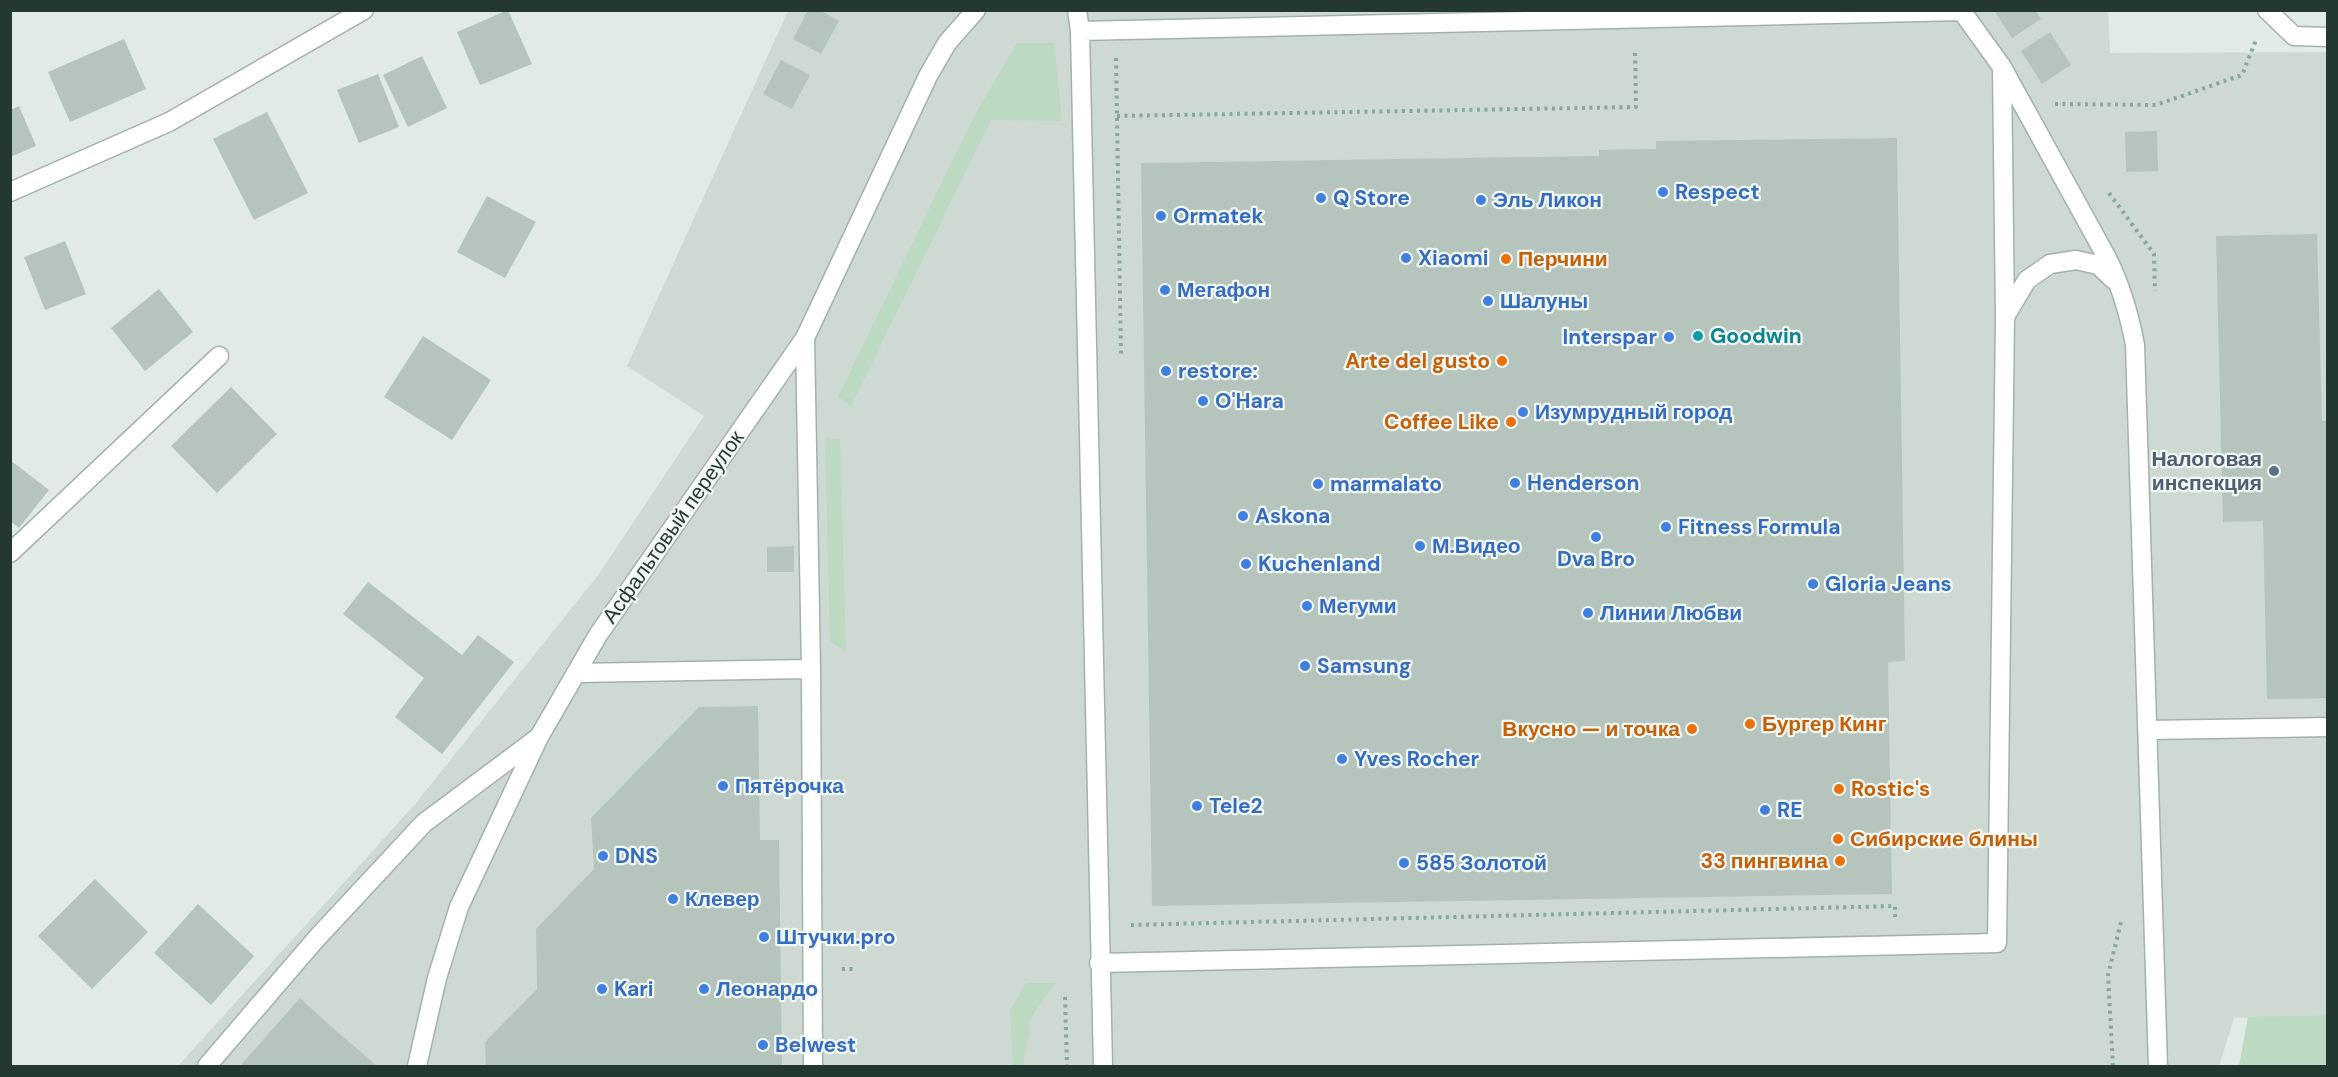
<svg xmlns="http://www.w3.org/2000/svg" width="2338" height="1077" font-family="'DM Sans',sans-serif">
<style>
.built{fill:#cfd9d4}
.green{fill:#bcd9c1}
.building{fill:#b6c4be}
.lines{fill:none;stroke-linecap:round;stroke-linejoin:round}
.lane-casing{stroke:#a4b1ab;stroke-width:21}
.street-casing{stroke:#a4b1ab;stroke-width:21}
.path{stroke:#84aa9b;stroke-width:4;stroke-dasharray:3 4.5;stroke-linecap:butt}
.lane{stroke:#fff;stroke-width:18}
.street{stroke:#fff;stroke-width:18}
.shop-dot{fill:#3f7fe0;stroke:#f1f7f3;stroke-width:2}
.food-dot{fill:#e8710a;stroke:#f1f7f3;stroke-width:2}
.culture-dot{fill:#0f9aa8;stroke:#f1f7f3;stroke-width:2}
.service-dot{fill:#5c6f8a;stroke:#f1f7f3;stroke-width:2}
.labels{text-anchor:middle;stroke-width:4.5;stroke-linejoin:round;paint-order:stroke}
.shop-label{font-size:21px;font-weight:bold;fill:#366cbe;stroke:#f1f7f3;text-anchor:start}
.food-label{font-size:21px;font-weight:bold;fill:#c56008;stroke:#f1f7f3;text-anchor:start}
.culture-label{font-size:21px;font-weight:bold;fill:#0d838f;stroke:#f1f7f3;text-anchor:start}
.service-label{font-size:21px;font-weight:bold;fill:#4e5e75;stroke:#f1f7f3;text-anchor:end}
.street-label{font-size:21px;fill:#233831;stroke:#f1f7f3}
</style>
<rect width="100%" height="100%" fill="#e1eae5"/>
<path class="built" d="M2108,10L2110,53L2327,52V1015L2234,1018L2219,1066H178L416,803L599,574L704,416L627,366L788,11Z"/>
<path class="green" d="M1017,43H1054L1062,121L991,120L851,406L838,397L974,116Z
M825,438L840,439L846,652L830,641Z
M1026,983H1056L1032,1016L1023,1066H1013L1010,1010Z
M2327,1015V1066H2239L2248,1017Z"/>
<path class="building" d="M508,10L532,64L480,85L457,32Z
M808,10H819L839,21L821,54L793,39Z
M1994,10H2035L2041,19L2012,38Z
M2050,32L2071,65L2042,84L2021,51Z
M124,39L146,89L70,122L48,72Z
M422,56L447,108L408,127L383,75Z
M781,60L810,75L792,109L763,94Z
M378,74L399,127L359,143L337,90Z
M19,106L36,146L10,157V110Z
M267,112L308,193L254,220L213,139Z
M2157,131L2158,171L2126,172L2125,132Z
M1897,138L1905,661L1888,662L1892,894L1152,906L1141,163L1599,156V150L1656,149V141Z
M487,196L536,222L505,278L457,252Z
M2317,234L2322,421H2328V698L2267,699L2263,521L2223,522L2216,236Z
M65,241L86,294L45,310L24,257Z
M159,289L193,332L145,371L111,328Z
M423,336L491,380L452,440L384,397Z
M231,387L277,434L217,493L171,446Z
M10,460L49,490L19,528L10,521Z
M794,546V572H767V547Z
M368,582L462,655L478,635L514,662L442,754L395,717L424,678L343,614Z
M758,706L760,840H779L782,1066H486L485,1042L537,989L536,929L594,869L591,818L699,707Z
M95,879L148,932L92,989L38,936Z
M198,904L254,956L211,1005L154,953Z
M300,998L326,1022L377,1066H240Z"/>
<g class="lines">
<g class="lane-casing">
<path id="lane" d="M1077,10L1080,31L1103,1066
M1961,10L2002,67L2106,256C2121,285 2129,313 2135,345L2158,1066
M2267,10L2294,36L2328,37
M1080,31L1962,11
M2006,315L2027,280L2050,264L2076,260L2098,265L2114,280
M805,338L811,669L813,1066
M576,673L811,669
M2148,730L2328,727
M1099,963L1997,943L2005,317L2002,67
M207,1066L316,939L424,823L539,737"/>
</g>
<g class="street-casing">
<path id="street" d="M10,192L169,122L364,10
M10,553L219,356
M417,1066L437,978L459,907L539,737L598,635L805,338L928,76L947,43L976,10"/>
</g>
<path class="path" d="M1116,58L1121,354
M2055,104L2156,105L2242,75L2256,40
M1117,116L1636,107L1635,49
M2109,193L2154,254L2155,291
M1131,925L1895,906V917
M842,969H856
M1065,997L1067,1066
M2113,1066L2108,975L2121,922"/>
<use href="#lane" class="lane"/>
<use href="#street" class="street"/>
</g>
<g class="shop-dot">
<circle cx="1663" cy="192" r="6"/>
<circle cx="1321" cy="198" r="6"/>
<circle cx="1481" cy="200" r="6"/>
<circle cx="1161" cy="216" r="6"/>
<circle cx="1406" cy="258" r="6"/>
<circle cx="1165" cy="290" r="6"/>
<circle cx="1488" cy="301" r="6"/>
<circle cx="1669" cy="337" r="6"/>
<circle cx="1166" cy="371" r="6"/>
<circle cx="1203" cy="401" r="6"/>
<circle cx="1523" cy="412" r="6"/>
<circle cx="1515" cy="483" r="6"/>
<circle cx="1318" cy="484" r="6"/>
<circle cx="1243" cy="516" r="6"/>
<circle cx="1666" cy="527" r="6"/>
<circle cx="1596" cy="537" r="6"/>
<circle cx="1420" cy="546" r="6"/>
<circle cx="1246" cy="564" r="6"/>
<circle cx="1813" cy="584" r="6"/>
<circle cx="1307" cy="606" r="6"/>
<circle cx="1588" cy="613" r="6"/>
<circle cx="1305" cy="666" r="6"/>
<circle cx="1342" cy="759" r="6"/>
<circle cx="723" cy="786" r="6"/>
<circle cx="1197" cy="806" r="6"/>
<circle cx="1765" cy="810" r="6"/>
<circle cx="603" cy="856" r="6"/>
<circle cx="1404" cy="863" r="6"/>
<circle cx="673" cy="899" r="6"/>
<circle cx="764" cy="937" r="6"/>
<circle cx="602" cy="989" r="6"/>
<circle cx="704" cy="989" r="6"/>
<circle cx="763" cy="1045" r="6"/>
</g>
<g class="food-dot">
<circle cx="1506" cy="259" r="6"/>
<circle cx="1502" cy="361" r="6"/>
<circle cx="1511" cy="422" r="6"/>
<circle cx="1750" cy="724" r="6"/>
<circle cx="1692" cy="729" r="6"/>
<circle cx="1839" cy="789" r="6"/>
<circle cx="1838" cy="839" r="6"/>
<circle cx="1840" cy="861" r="6"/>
</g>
<circle class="culture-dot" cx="1698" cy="336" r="6"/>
<circle class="service-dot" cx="2274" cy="471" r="6"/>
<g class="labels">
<g class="shop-label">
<text x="1675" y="199">Respect</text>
<text x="1333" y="205">Q Store</text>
<text x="1493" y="207">Эль Ликон</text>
<text x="1173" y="223">Ormatek</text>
<text x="1418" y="265">Xiaomi</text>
<text x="1177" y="297">Мегафон</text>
<text x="1500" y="308">Шалуны</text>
<text x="1657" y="344" text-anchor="end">Interspar</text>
<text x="1178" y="378">restore:</text>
<text x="1215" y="408">O'Hara</text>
<text x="1535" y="419">Изумрудный город</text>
<text x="1527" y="490">Henderson</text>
<text x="1330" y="491">marmalato</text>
<text x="1255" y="523">Askona</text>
<text x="1678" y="534">Fitness Formula</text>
<text x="1432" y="553">М.Видео</text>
<text x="1596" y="566" text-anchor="middle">Dva Bro</text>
<text x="1258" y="571">Kuchenland</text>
<text x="1825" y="591">Gloria Jeans</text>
<text x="1319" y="613">Мегуми</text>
<text x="1600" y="620">Линии Любви</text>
<text x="1317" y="673">Samsung</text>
<text x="1354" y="766">Yves Rocher</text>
<text x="735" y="793">Пятёрочка</text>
<text x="1209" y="813">Tele2</text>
<text x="1777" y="817">RE</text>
<text x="615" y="863">DNS</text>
<text x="1416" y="870">585 Золотой</text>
<text x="685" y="906">Клевер</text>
<text x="776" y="944">Штучки.pro</text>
<text x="614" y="996">Kari</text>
<text x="716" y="996">Леонардо</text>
<text x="775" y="1052">Belwest</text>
</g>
<g class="food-label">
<text x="1518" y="266">Перчини</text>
<text x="1490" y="368" text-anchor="end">Arte del gusto</text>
<text x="1499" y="429" text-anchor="end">Coffee Like</text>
<text x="1762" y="731">Бургер Кинг</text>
<text x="1680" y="736" text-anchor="end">Вкусно — и точка</text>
<text x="1851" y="796">Rostic's</text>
<text x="1850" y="846">Сибирские блины</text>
<text x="1828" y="868" text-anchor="end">33 пингвина</text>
</g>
<g class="culture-label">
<text x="1710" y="343">Goodwin</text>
</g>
<g class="service-label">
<text x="2262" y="466">Налоговая<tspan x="2262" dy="24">инспекция</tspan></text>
</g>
<g class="street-label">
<text transform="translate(673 527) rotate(-55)" y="7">Асфальтовый переулок</text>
</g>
</g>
<rect width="2338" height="1077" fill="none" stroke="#233831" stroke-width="24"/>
</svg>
